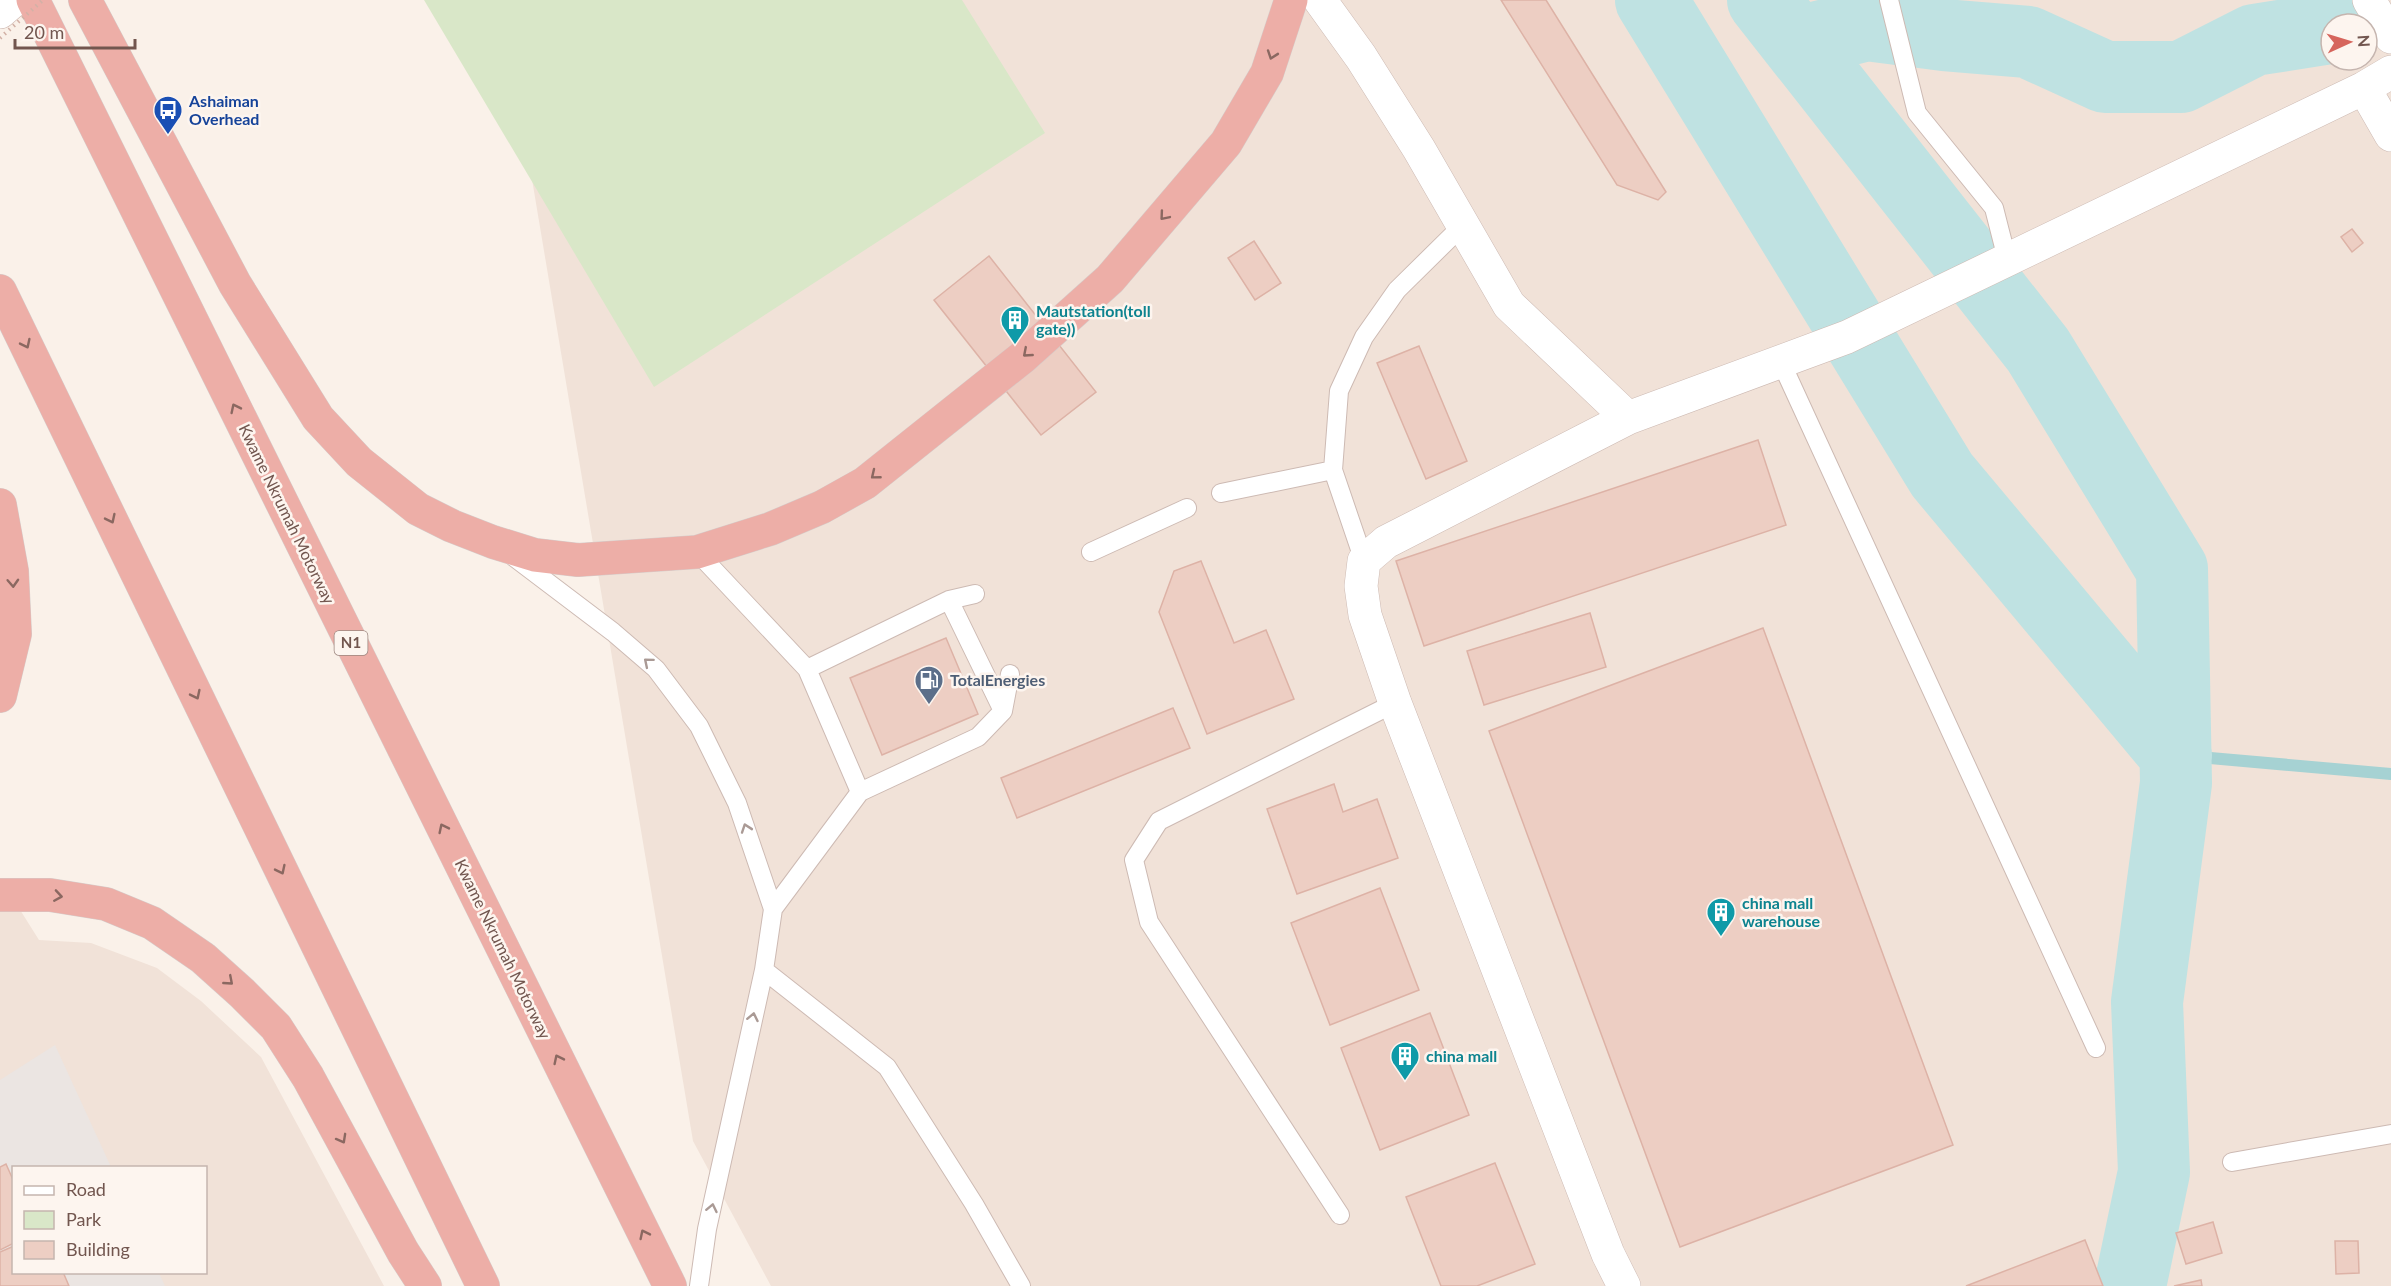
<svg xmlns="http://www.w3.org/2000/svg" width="2391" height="1286" font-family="Lato,sans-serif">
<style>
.residential{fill:#f1e2d8;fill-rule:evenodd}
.industrial{fill:#ebe5e2}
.green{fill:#d9e7c8}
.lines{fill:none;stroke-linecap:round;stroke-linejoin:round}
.stream{stroke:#a6d2d3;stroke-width:12}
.river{stroke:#bfe2e2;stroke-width:72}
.building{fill:#edcec3;stroke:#ddb2a6;stroke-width:1.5}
.lane-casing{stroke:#cdbab3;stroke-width:20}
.street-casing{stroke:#cdbab3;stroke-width:34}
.secondary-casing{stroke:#cfb9b1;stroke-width:34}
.highway-casing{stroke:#d5ccca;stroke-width:34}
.lane{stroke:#fff;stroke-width:18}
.street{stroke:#fff;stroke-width:33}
.secondary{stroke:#fff;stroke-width:33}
.highway{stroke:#edaea7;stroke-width:33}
.path-bridge{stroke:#d2b1a6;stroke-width:4;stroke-dasharray:1.5 4.5;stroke-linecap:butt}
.oneway{stroke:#8b6861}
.oneway2{stroke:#aa9a95}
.labels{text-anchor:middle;stroke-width:5;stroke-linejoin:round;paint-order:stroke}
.shield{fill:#fdf5ef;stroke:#9c867f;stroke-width:1.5}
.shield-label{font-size:15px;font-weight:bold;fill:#72564f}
.transit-label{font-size:16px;font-weight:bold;fill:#164399;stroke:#fdf5ef;text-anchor:start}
.culture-label{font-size:16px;font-weight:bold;fill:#0d838f;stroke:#fdf5ef;text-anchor:start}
.street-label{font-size:16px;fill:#72564f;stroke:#fdf5ef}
.service-label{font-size:16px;font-weight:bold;fill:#4e5e75;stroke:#fdf5ef;text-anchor:start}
</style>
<rect width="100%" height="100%" fill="#faf1e9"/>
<path class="residential" d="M502,0H2391V1286H771L693,1141ZM2331,24H2367V60H2331Z
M0,878L39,940L91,943L157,968L201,1001L261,1057L384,1286H0ZM14,1168H206V1272H14Z"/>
<path class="industrial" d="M55,1045L111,1167L14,1168V1272L159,1273L165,1286H0V1080Z"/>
<path class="green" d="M424,0H962L1045,133L654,387Z"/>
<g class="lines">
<path class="stream" d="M2176,755L2391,774"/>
<path class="river" d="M1651,0L1942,475L2176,755
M1763,0L2038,350L2172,569L2176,783L2147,1002L2154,1172L2130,1286
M1798,42L1867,25L1944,35L2028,42L2105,77H2181L2254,40L2331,28"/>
</g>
<path class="building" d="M1501,0H1546L1666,192L1658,200L1617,185Z
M2352,229L2363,243L2352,252L2341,237Z
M1254,241L1281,283L1255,300L1228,258Z
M989,256L1096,392L1041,435L934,300Z
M1419,346L1467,461L1426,479L1377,363Z
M1758,440L1786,525L1424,646L1396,561Z
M1201,561L1234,643L1266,630L1294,699L1207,734L1159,612L1174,571Z
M1590,613L1606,667L1484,705L1467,651Z
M1763,628L1953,1145L1680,1247L1489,731Z
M946,638L978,714L882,755L850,678Z
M1173,708L1190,748L1017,818L1001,778Z
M1334,784L1343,812L1377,799L1398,858L1297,894L1267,809Z
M1380,888L1419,990L1330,1025L1291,923Z
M1430,1013L1469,1115L1380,1150L1341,1048Z
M1495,1163L1535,1264L1477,1286H1441L1406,1197Z
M6,1164L14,1182V1243L0,1250V1167Z
M2213,1222L2222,1253L2186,1264L2176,1233Z
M2085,1240L2103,1286H1966Z
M2335,1241H2358L2359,1273L2336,1274Z
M14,1246V1272H63L69,1286H0V1252Z
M2201,1280L2202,1286H2174Z"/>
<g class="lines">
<g class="lane-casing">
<path id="lane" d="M1889,0L1917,113L1994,208L2007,259
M1781,362L2096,1048
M1333,470L1364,561
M1221,493L1333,470L1339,391L1364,337L1397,290L1463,225
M697,552L807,669L860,792L773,909
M1091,552L1187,508
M514,557L613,632L656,669L699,726L737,803L773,909L764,970L707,1229L699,1286
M949,600L1003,711
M807,669L949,600L975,594
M860,792L978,737L1003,711L1010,674
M764,970L887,1067L974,1204L1021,1286
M2232,1162L2391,1134
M1340,1215L1149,922L1134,860L1159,821L1395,703"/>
</g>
<g class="street-casing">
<path id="street" d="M1320,0L1361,57L1419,149L1509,305L1628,418
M2369,0L2391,37
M2364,88L2391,135
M1624,1286L1608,1254L1395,703L1365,615L1361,586L1364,561L1386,542L1628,418L1847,337L2364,88L2391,72"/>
</g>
<g class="secondary-casing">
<path id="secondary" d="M0,12L14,0"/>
</g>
<g class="highway-casing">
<path id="highway" d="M33,0L670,1286
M85,0L235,284L318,418L359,462L418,509L452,526L493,542L535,555L578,560L697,552L770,529L822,507L865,483L1023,357L1110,279L1226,143L1267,73L1291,0
M0,291L483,1286
M0,505L12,571L15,634L0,696
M0,895H50L106,904L152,923L203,958L242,993L276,1027L308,1077L403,1252L425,1286"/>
</g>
<use href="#lane" class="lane"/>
<use href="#street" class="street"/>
<use href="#secondary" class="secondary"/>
<use href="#highway" class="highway"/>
<path class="path-bridge" d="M0,38L43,0"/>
</g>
<defs><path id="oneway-chevron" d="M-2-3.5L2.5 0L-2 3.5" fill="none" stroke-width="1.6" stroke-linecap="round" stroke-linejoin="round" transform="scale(1.5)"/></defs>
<g class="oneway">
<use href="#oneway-chevron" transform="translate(1272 55) rotate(109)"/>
<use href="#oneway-chevron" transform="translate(1164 216) rotate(130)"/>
<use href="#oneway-chevron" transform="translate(26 344) rotate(64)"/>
<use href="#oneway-chevron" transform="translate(1027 353) rotate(139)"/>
<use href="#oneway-chevron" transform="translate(235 408) rotate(-116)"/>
<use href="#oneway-chevron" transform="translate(875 475) rotate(141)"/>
<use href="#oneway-chevron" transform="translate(111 519) rotate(64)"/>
<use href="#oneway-chevron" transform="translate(13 583) rotate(87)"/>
<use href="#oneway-chevron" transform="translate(196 695) rotate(64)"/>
<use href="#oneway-chevron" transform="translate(443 828) rotate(-116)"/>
<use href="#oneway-chevron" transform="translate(281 870) rotate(64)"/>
<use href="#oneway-chevron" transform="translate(58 896) rotate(9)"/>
<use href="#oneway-chevron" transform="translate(229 981) rotate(41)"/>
<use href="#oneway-chevron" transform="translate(558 1059) rotate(-116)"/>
<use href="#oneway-chevron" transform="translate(342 1139) rotate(61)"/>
<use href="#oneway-chevron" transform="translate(644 1234) rotate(-116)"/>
</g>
<g class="oneway2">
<use href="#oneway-chevron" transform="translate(648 662) rotate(-140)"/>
<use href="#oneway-chevron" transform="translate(746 828) rotate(-109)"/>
<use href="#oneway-chevron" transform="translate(753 1017) rotate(-78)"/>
<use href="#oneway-chevron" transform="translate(712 1208) rotate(-78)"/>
</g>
<defs>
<g id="bus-pin" transform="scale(1.5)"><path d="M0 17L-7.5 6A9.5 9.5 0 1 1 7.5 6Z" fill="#1a4fb4" stroke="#fdf5ef"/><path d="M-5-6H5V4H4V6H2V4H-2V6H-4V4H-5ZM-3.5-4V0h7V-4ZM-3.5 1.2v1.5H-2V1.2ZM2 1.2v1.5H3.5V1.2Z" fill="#fff"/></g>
<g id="building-pin" transform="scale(1.5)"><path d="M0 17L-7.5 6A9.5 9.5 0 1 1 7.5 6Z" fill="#0f9aa8" stroke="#fdf5ef"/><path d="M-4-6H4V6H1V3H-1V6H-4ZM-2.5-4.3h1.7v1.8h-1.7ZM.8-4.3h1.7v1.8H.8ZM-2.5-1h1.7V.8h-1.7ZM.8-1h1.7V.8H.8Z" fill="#fff"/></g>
<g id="fuel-pin" transform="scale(1.5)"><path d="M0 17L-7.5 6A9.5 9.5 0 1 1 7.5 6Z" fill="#5c6f8a" stroke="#fdf5ef"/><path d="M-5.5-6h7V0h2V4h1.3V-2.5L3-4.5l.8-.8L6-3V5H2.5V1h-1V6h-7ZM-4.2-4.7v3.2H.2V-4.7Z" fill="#fff"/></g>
</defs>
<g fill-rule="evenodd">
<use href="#bus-pin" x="168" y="110"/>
<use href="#building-pin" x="1015" y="320"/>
<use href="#fuel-pin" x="929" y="680"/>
<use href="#building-pin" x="1721" y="912"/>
<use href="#building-pin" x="1405" y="1056"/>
</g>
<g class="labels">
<rect class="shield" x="334.5" y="631" width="33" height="24" rx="4.5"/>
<g class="shield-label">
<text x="351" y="648">N1</text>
</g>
<g class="transit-label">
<text x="189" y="107">Ashaiman<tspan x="189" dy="18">Overhead</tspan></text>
</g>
<g class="culture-label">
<text x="1036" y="317">Mautstation(toll<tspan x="1036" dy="18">gate))</tspan></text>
<text x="1742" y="909">china mall<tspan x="1742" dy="18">warehouse</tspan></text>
<text x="1426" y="1062">china mall</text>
</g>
<g class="street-label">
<text transform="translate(287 514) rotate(64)" y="6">Kwame Nkrumah Motorway</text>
<text transform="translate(503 949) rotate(64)" y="6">Kwame Nkrumah Motorway</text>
</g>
<g class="service-label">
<text x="950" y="686">TotalEnergies</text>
</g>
</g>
<rect x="12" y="1166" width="195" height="108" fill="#fdf5ef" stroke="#c5b5af" stroke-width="1.5"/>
<rect x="24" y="1186" width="30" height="9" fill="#ffffff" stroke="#c5b5af" stroke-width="1.5"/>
<text x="66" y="1196" font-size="18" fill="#72564f">Road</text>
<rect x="24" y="1211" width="30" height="18" fill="#d9e7c8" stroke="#c5b5af" stroke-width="1.5"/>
<text x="66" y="1226" font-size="18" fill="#72564f">Park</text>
<rect x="24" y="1241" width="30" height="18" fill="#edcec3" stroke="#c5b5af" stroke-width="1.5"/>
<text x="66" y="1256" font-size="18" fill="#72564f">Building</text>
<g transform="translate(2349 42) rotate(86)"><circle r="28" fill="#fdf5ef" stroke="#c5b5af" stroke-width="1.5"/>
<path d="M0-4.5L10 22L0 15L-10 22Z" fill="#d6655c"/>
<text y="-9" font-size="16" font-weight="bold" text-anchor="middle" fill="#72564f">N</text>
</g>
<path d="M15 39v9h120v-9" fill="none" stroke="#72564f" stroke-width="3"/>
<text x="24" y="39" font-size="18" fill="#72564f" stroke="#fdf5ef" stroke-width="4.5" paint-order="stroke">20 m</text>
</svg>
